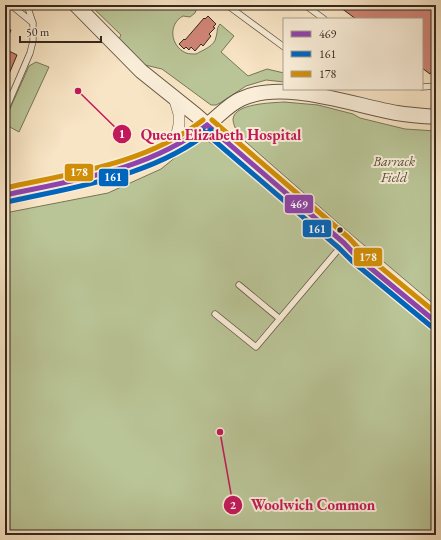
<svg xmlns="http://www.w3.org/2000/svg" width="441" height="540" font-family="'EB Garamond',serif">
<style>
.green{fill:#bac597;stroke:#77765a}
.building{fill:#d18577;stroke:#34281e}
.lines{fill:none;stroke-linecap:round;stroke-linejoin:round}
.service-casing{stroke:#655748;stroke-width:7}
.minor-casing{stroke:#655748;stroke-width:12}
.tertiary-casing{stroke:#655748;stroke-width:16}
.service{stroke:#faeed9;stroke-width:5.5}
.minor{stroke:#faeed9;stroke-width:11}
.tertiary{stroke:#faeed9;stroke-width:14}
.bus-1-casing{stroke:#faeed9;stroke-width:8}
.bus-2-casing{stroke:#faeed9;stroke-width:8}
.bus-3-casing{stroke:#faeed9;stroke-width:8}
.bus-1{stroke:#8e44ad;stroke-width:5}
.bus-2{stroke:#0065bd;stroke-width:5}
.bus-3{stroke:#d08d06;stroke-width:5}
.bus-dot{fill:#34281e;stroke:#faeed9;stroke-width:1.5}
.labels{text-anchor:middle;stroke-width:4;stroke-linejoin:round;paint-order:stroke}
.park-label{font-size:14px;font-style:italic;fill:#564f3c;stroke:#faeed9}
.leader{fill:none;stroke:#c2185b;stroke-width:1.5}
.callout-dot{fill:#c2185b;stroke:#faeed9;stroke-width:1.5}
.mark-label{font-size:12px;text-anchor:middle;font-weight:bold;fill:#fff}
.callout-label{font-size:15px;text-anchor:middle;font-weight:bold;fill:#c2185b;stroke:#faeed9;stroke-width:4;stroke-linejoin:round;paint-order:stroke}
.line-badge{stroke:#faeed9;stroke-width:1.5}
.badge-label{font-size:11px;text-anchor:middle;font-weight:bold;fill:#fff}
</style>
<rect width="100%" height="100%" fill="#f8e5c5"/>
<filter id="stains"><feTurbulence type="fractalNoise" baseFrequency=".005" numOctaves="4"/><feColorMatrix values="0 0 0 0 .2 0 0 0 0 .09 0 0 0 0 .02 0 0 0 .5 -.17"/></filter>
<radialGradient id="worn" r=".72"><stop offset=".6" stop-color="#630" stop-opacity="0"/><stop offset="1" stop-color="#630" stop-opacity=".3"/></radialGradient>
<path class="green" d="M90,5H198L195,13L190,17L183,16C168,24 170,46 186,53C189,54 193,54 196,54C203,50 215,46 216,37C218,31 216,29 220,24L234,36L221,52L248,76L267,69L284,73V82L266,80L246,86L220,103L216,105H211L162,69L145,65L118,41L121,35Z
M36,62L49,67L19,132L8,126L5,120L29,66Z
M284,102L318,105L353,114L360,118L405,129L436,131V306L345,229L239,136C237,131 233,125 233,119C235,103 272,103 284,102Z
M203,140H206L214,145L348,259L436,330V535H5V213L108,193L161,169L193,143Z"/>
<path class="building" d="M337,5H436V65L430,74L422,68V19H356Z
M208,16L216,24L213,27L215,28L209,34L211,36L203,46L201,44L195,51L191,47L189,50L186,47L184,49L179,44L184,39L185,40L204,18L205,19Z
M5,28L11,30L5,44Z
M5,49L17,55L9,74L7,73L5,79Z"/>
<g class="lines">
<g class="service-casing">
<path id="service" d="M11,5L33,23
M227,5L284,47
M305,5L324,19
M422,87L436,86
M5,111L30,53L33,41V23L27,5
M239,285L280,319
M215,314L256,347L343,244"/>
</g>
<g class="minor-casing">
<path id="minor" d="M174,147L179,125V114L174,97
M5,195C61,182 123,174 174,147C186,141 197,133 207,125"/>
</g>
<g class="tertiary-casing">
<path id="tertiary" d="M76,5L141,71L196,115L344,243L356,256L436,322
M207,125C218,117 229,104 241,99C283,79 352,105 397,113C409,115 423,116 436,117"/>
</g>
<use href="#service" class="service"/>
<use href="#minor" class="minor"/>
<use href="#tertiary" class="tertiary"/>
<g class="bus-1-casing">
<path id="bus-1" d="M207,125L344,243L356,256L436,322
M5,195C75,180 149,170 207,125"/>
</g>
<g class="bus-2-casing">
<path id="bus-2" d="M202,130L339,248L352,261L432,327
M7,202C77,186 153,177 211,130"/>
</g>
<g class="bus-3-casing">
<path id="bus-3" d="M212,120L349,238L361,251L436,313
M5,188C73,173 146,164 203,120"/>
</g>
<use href="#bus-1" class="bus-1"/>
<use href="#bus-2" class="bus-2"/>
<use href="#bus-3" class="bus-3"/>
</g>
<circle class="bus-dot" cx="340" cy="230" r="3.5"/>
<g class="labels">
<g class="park-label">
<text x="394" y="166">Barrack<tspan x="394" dy="16">Field</tspan></text>
</g>
</g>
<path class="leader" d="M78 91L122 134M220 432L233 505"/>
<g class="callout-dot">
<circle cx="78" cy="91" r="4"/>
<circle cx="220" cy="432" r="4"/>
<circle cx="122" cy="134" r="10"/>
<circle cx="233" cy="505" r="10"/>
</g>
<g class="mark-label">
<text x="122" y="138">1</text>
<text x="233" y="509">2</text>
</g>
<g class="callout-label">
<text x="221" y="140">Queen Elizabeth Hospital</text>
<text x="313" y="510">Woolwich Common</text>
</g>
<g class="line-badge">
<rect x="64" y="163" width="30" height="19" rx="4" fill="#d08d06"/>
<rect x="98" y="168" width="31" height="19" rx="4" fill="#0065bd"/>
<rect x="284" y="194" width="30" height="20" rx="4" fill="#8e44ad"/>
<rect x="302" y="219" width="30" height="19" rx="4" fill="#0065bd"/>
<rect x="353" y="247" width="30" height="20" rx="4" fill="#d08d06"/>
</g>
<g class="badge-label">
<text x="79" y="176">178</text>
<text x="113" y="181">161</text>
<text x="299" y="208">469</text>
<text x="317" y="233">161</text>
<text x="368" y="261">178</text>
</g>
<rect width="441" height="540" fill="none" stroke="#f8e5c5" stroke-width="20"/>
<rect x="6" y="6" width="429" height="528" fill="none" stroke="#34281e" stroke-width="2"/>
<rect x="10" y="10" width="421" height="520" fill="none" stroke="#34281e"/>
<rect x="283" y="18" width="140" height="72" fill="#faeed9" stroke="#ab9f8e"/>
<rect x="291" y="31" width="20" height="6" fill="#8e44ad" stroke="#ab9f8e"/>
<text x="319" y="38" font-size="12" fill="#34281e">469</text>
<rect x="291" y="51" width="20" height="6" fill="#0065bd" stroke="#ab9f8e"/>
<text x="319" y="58" font-size="12" fill="#34281e">161</text>
<rect x="291" y="71" width="20" height="6" fill="#d08d06" stroke="#ab9f8e"/>
<text x="319" y="78" font-size="12" fill="#34281e">178</text>
<path d="M20 36v6h81v-6" fill="none" stroke="#34281e" stroke-width="2"/>
<text x="26" y="36" font-size="12" fill="#34281e" stroke="#faeed9" stroke-width="3" paint-order="stroke">50 m</text>
<rect width="100%" height="100%" filter="url(#stains)"/>
<rect width="100%" height="100%" fill="url(#worn)"/>
</svg>
